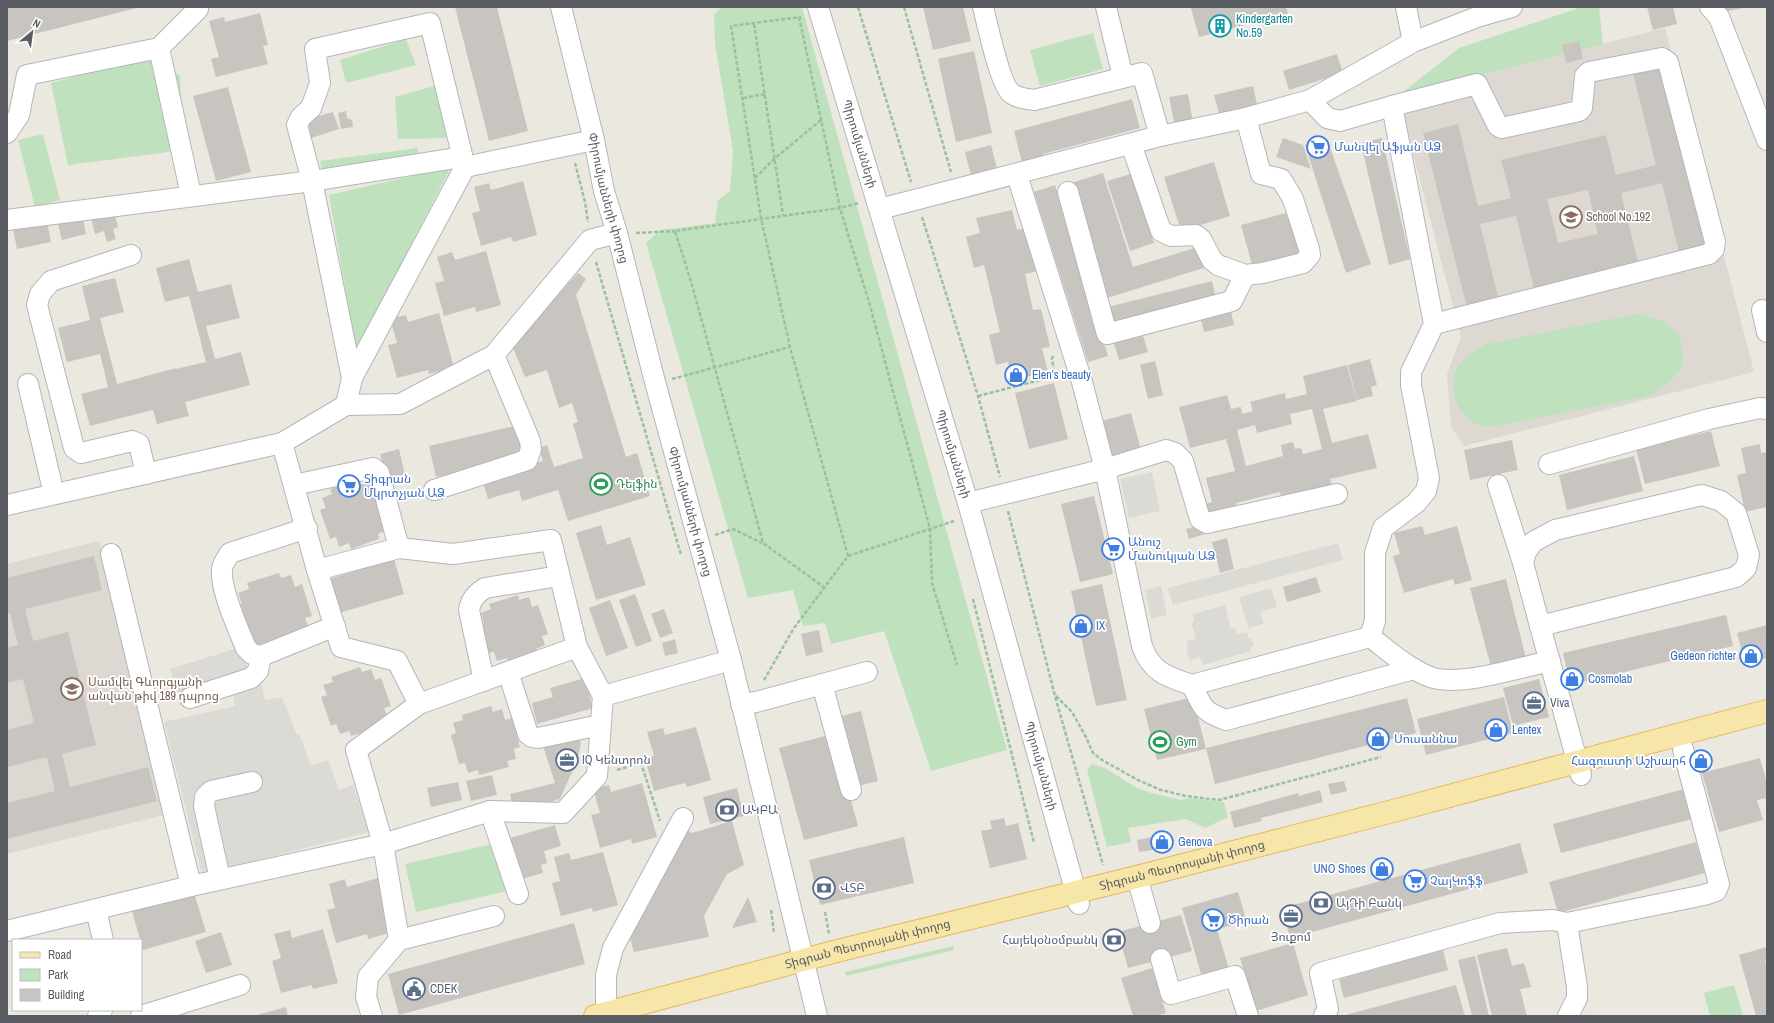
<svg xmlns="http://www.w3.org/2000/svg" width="1774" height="1023" font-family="'Archivo Narrow','Noto Sans Armenian',sans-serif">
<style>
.industrial{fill:#dcdad5}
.education{fill:#ddd9d2}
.green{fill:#c0e1be}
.building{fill:#c8c4c0;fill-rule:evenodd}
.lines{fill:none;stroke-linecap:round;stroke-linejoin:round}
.minor-tunnel{stroke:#c6c5c0;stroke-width:20;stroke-dasharray:20 10;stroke-linecap:butt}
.minor-casing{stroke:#b3b6ba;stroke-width:22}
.major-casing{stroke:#e4b760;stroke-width:24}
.path{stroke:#99c1a1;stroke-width:2.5;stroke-dasharray:4 2;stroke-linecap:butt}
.minor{stroke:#fff;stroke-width:20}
.major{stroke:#f7e6a9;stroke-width:22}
.labels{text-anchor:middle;stroke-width:3.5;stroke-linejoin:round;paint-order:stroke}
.culture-label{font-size:12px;fill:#0d838f;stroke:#fff;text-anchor:start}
.street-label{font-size:12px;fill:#595c60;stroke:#fff}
.shop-label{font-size:12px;fill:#366cbe;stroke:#fff;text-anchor:start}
.education-label{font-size:12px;fill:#785e54;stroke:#fff;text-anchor:start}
.leisure-label{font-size:12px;fill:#27864d;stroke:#fff;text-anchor:start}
.service-label{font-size:12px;fill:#4e5e75;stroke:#fff;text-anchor:start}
</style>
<rect width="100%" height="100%" fill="#ebe8e0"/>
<path class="industrial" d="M1152,472L1160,511L1129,518L1120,479Z
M1338,543L1343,560L1173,605L1168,588Z
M1161,586L1167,615L1151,619L1145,590Z
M1271,588L1277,607L1260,612L1264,624L1248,628L1239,597Z
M1225,605L1231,629L1235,628L1237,634L1247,632L1249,639L1252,638L1254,646L1250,647L1251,651L1203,665L1200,657L1190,660L1186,650L1188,649L1186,641L1196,639L1191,622H1194L1193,614Z
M241,647L249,672L179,695L170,669Z
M262,685L265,700L282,697L297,735L299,734L311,766L328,760L339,790L353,785L369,832L202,874L164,722L235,706L233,694L236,691Z"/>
<path class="education" d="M1665,28L1754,372L1464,446L1451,426L1447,374L1461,337L1398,96Z
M99,541L168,814L7,854V564Z"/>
<path class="green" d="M721,7H802L1007,750L931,771L884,631L831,644L825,623L803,626L793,590L748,598L646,243L660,230L715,223L718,200L730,191L733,151L715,44L714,15Z
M1582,7H1599L1603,44L1398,96L1459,48Z
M1093,33L1103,69L1040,86L1030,50Z
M406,39L416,65L346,83L340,60Z
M144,59L180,75L182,119L169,152L68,165L51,83Z
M434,86L450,138L398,139L395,97Z
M43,134L60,200L35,207L18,140Z
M417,148L421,161L323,175L320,161Z
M451,167L356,351L329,195Z
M1637,314C1659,318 1682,326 1683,351C1683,355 1684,361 1683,364C1677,379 1662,388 1650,396L1502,425C1497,425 1489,427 1484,426C1457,420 1444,386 1460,364C1467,354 1477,349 1487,344Z
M1092,764L1107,769L1135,787L1151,793L1181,800L1190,798L1224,802L1228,817L1205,828L1186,819L1128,828L1131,842L1107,847L1087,770Z
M497,843L508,891L416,912L405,864Z
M953,946L954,950L846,976L845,972Z
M1734,985L1743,1016H1710L1704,993Z"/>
<path class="building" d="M7,7H137V8L7,41Z
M455,7H497L528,131L489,141Z
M923,7H963L971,41L933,50Z
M1197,7H1286L1288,14L1199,37L1191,8Z
M1647,7H1673L1677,24L1653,30Z
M1723,7H1743V8L1724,12Z
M260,13L268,45L263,46L268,64L216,77L211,59L219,57L209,21L224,17L225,22Z
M1579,41L1583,59L1566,63L1562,45Z
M974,51L992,133L956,142L938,59Z
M1337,54L1343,73L1289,90L1283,71Z
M1662,67L1706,245L1679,252L1662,183L1621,193L1639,267L1535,292L1516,216L1480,224L1499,301L1467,308L1423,133L1458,124L1478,206L1511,198L1501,160L1606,135L1616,175L1656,165L1633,73ZM1588,190L1598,234L1558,243L1547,199Z
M1253,86L1258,108L1220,117L1214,95Z
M228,87L251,172L216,181L193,96Z
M1188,94L1193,122L1175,126L1169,97Z
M1132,99L1140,128L1043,154L1044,160L1023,166L1014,131Z
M346,111L347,118L352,120L353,127L341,129L338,113Z
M333,112L339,129L311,138L308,119Z
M1283,138L1303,145L1311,169L1276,157Z
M1382,138L1410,259L1389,265L1361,143Z
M1327,139L1371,264L1346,273L1305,145Z
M991,145L997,169L971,176L965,152Z
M1214,162L1230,216L1181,231L1164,177Z
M1103,173L1133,267L1201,246L1207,267L1107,298L1071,183Z
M1131,174L1154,243L1130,251L1107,181Z
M523,181L537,235L513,242L511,237L481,246L472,213L480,211L474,187L489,183L491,190Z
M1055,185L1108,356L1088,362L1034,192Z
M113,208L118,227L113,229L116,239L107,242L104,231L95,234L90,214Z
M1012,210L1017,230L1026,228L1037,271L1025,274L1033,310L1041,309L1050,347L1042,348L1048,372L1012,380L1008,362L996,365L989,335L1000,332L984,265L974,268L966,237L980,233L976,218Z
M1290,212L1303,258L1254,272L1241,225Z
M82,215L86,234L62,240L57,221Z
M47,222L51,242L17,249L13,229Z
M486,251L501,305L476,312L475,307L444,316L435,283L444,281L437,257L452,252L455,260Z
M189,259L198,292L231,284L240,318L206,326L215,359L241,352L250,385L185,402L189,416L157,424L153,410L90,426L81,394L108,387L100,354L67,362L58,328L90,320L82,286L115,278L124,312L100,318L117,384L176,368V369L206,362L189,296L165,302L156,268Z
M578,273L586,279L576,295L626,457L637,453L650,496L568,521L558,490L522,501L519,490L488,499L482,479L543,461L539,448L547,445L554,467L583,458L573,424L578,422L572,403L559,408L547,370L525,377L512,345Z
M1212,281L1217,302L1114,328L1108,307Z
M1230,307L1234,325L1204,332L1200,315Z
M439,313L454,367L429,374L428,370L397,378L388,345L397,343L390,319L406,315L408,322Z
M1143,336L1148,352L1119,360L1114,343Z
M1370,359L1377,385L1371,387L1373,396L1357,400L1348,365Z
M1155,361L1163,395L1148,399L1140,365Z
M1347,365L1357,401L1323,409L1332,443L1368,434L1377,468L1330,479L1332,485L1317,488L1282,503L1280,492L1236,503L1239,515L1210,522L1206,504L1212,502L1206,478L1235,471L1226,439L1190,448L1179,407L1227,395L1231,409L1241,407L1242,414L1253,411L1250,402L1285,393L1286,399L1307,394L1303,376ZM1312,409L1322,449L1303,454L1301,448L1295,449L1293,442L1281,445L1283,456L1246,466L1237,430L1255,425L1257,433L1292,424L1290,414Z
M1054,383L1068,439L1029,449L1015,393Z
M1131,413L1141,450L1111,458L1102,421Z
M519,425L526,456L436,477L429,446Z
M1711,431L1720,466L1645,484L1636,449Z
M1512,440L1518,470L1470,480L1464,450Z
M1760,444L1761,453L1767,452V507L1745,512L1737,475L1746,473L1741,448Z
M399,449L405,475L387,479L380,454Z
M1634,456L1643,491L1567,510L1559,475Z
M359,480L361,485L370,482L387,530L378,534L379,539L351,549L349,543L339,547L336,537L330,539L320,510L326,508L322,498L332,494L330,489Z
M1094,496L1113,574L1080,582L1061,504Z
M1206,524L1208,533L1189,539L1186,529Z
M601,525L607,545L630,537L646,585L596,600L576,533Z
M1422,526L1425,535L1457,526L1472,580L1455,585L1453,579L1404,593L1393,556L1400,554L1394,533Z
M1227,538L1234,569L1220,573L1212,542Z
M94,556L102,590L25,609L33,641L68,632L96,745L62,754L70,787L148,767L157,801L7,839V803L55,791L47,757L7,767V730L34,723L23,679L7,683V648L18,645L10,613L7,614V578Z
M394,559L404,594L339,613L329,579Z
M279,573L281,578L291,575L295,587L302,584L312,616L305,618L309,629L256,646L253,635L247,637L236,606L242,604L238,593L249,589L247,583Z
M1316,577L1321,592L1287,602L1283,587Z
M1506,579L1526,658L1491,667L1470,588Z
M1102,584L1127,700L1096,706L1071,591Z
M635,594L652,641L636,647L619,600Z
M518,595L519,600L529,597L532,607L538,605L548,634L542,636L545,645L536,649L538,654L509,664L507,658L497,661L494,652L488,653L479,625L484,623L481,613L491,609L489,604Z
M610,600L628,648L606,656L589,608Z
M664,609L673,633L660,638L651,614Z
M1726,615L1733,646L1570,685L1563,653Z
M1767,625V658L1745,663L1737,633Z
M819,630L823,652L806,656L801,634Z
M675,639L678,653L665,656L662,643Z
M360,667L362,672L371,669L375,680L381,678L391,706L384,708L388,718L378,721L380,727L351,736L350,731L340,734L336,724L331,726L321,697L327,695L323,685L333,682L331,677Z
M585,678L593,708L537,724L532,703L553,697L550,688Z
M1539,679L1549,717L1513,726L1503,688Z
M1193,697L1206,749L1157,760L1144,709Z
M1504,697L1513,733L1426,755L1417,719Z
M1407,698L1416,733L1215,784L1206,748Z
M491,706L493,712L502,709L505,720L512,718L520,747L514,749L516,759L507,761L509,767L479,775L478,770L468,773L465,763L459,764L451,735L456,733L453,723L463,720L462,715Z
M861,711L878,781L858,786L842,716Z
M696,727L711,780L687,787L685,783L654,791L645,758L654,756L647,732L663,728L665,735Z
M576,734L581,743L577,761L560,799L514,812L510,794L555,783L542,743Z
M833,734L858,826L804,840L779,748Z
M1760,758L1767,784V798L1757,800L1763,820L1719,832L1702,773Z
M492,775L497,795L471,801L466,781Z
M1344,781L1347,791L1331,795L1328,784Z
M458,782L462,800L431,807L427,788Z
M642,783L657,837L632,844L631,839L600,848L591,815L600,813L593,789L609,785L611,792Z
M737,788L744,816L710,824L703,797Z
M1688,788L1696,818L1561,853L1553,824Z
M1320,790L1323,802L1261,818L1262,821L1234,828L1230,812L1298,793L1299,796Z
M1004,818L1006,826L1018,823L1027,859L990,868L981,831L992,829L990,821Z
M732,821L744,865L727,874L704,916L709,937L634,952L627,926L685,828L692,833Z
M555,825L561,846L544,851L547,863L541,865L543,873L522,879L510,838Z
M1168,834L1170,847L1139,852L1137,840Z
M904,837L914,883L820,905L809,860Z
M1696,842L1705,873L1558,913L1549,882Z
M1520,843L1528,873L1290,938L1282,908Z
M603,852L618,905L593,912L592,908L561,916L552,883L560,881L554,857L569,853L571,860Z
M378,878L393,932L368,939L367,934L336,943L327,910L335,908L329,884L345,879L347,887Z
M1238,892L1247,922L1217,929L1229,969L1202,977L1182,908Z
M194,893L206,932L143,950L132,911Z
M748,897L757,922L732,928Z
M1181,915L1192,951L1128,968L1118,932Z
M574,923L585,964L399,1015L388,974Z
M323,929L338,983L313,989L312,985L281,993L272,961L281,958L274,934L290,930L292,938Z
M221,932L232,965L206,973L195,941Z
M1293,943L1308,995L1256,1011L1240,958Z
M1767,947V960L1765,961L1767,970V1016H1756L1739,955Z
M1507,948L1512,966L1524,963L1531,987L1520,989L1527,1016H1492L1477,955Z
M1443,950L1448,970L1344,998L1339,979Z
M1475,956L1489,1016H1472L1458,960Z
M1152,968L1166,1013L1156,1016H1133L1121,978Z
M1456,985L1465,1016H1342Z
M286,1007L288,1016H253Z"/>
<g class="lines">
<path class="minor-tunnel" d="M1150,923L1161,959"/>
<g class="minor-casing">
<g id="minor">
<path id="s1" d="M561,7L594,140L604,191L617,233L655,382L731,660L817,1016"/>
<path id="s2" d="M818,7L968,503L1079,904"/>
<path d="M983,7C987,23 1000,84 1011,93C1017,98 1026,99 1034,100L1142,73L1160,136"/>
<path d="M1106,7L1123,77"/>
<path d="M1406,7L1413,42"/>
<path d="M1710,7L1719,17L1767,140"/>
<path d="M159,48L191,195"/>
<path d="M1310,100L1327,118L1340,121L1392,106"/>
<path d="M7,133L19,115L27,75L159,48L198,9V7"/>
<path d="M1131,144L1161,231L1171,236L1196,235L1201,239L1212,260L1218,265L1245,275L1263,273L1303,263L1310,255L1309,249L1293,199L1281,179L1261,174L1246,118"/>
<path d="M465,167L594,140"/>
<path d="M1017,175L1082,382L1105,469L1166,450L1175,453L1183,461L1200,519L1207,523L1337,494"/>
<path d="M1068,192L1107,334L1232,301L1245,275"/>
<path d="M880,209L1160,136L1246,118L1310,100L1413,42L1477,17L1512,7"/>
<path d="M7,220L312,181L462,157"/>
<path d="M131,255L51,281L40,294L37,305L74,448L81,453L132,441L139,444L146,474"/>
<path d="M1762,310L1767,332"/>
<path d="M28,384L54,494"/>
<path d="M346,405L352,378L312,181L297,125L301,117L311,108L320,83L315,49L430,23L465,167L352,378"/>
<path d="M282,443L317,570L341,647L397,661L419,704L356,750L383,844L399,940"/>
<path d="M1549,464L1709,419L1760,408L1767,409"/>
<path d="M294,485L373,468L379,473L399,548"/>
<path d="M1498,485L1523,563L1540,626L1736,577L1746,568L1749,555L1736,513L1721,501L1702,495L1555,530L1533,542L1526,552L1523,563"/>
<path d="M434,490L527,460L531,449L530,441L494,355"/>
<path d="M968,503L1105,469L1142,646C1151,672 1167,677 1192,685L1370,637"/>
<path d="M7,505L282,443L346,405L400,404L494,355L590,240L617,233"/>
<path d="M307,528L230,553C227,558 222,564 222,570C220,589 238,629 246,648L252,654L261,656L335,626"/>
<path d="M111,554L191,886"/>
<path d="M1540,626L1581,775"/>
<path d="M1370,637L1375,621V553L1383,528L1416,503L1426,491L1429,478L1411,385V372L1434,324L1392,106L1477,84L1498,126L1502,128L1579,111L1582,108L1585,76L1589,72L1662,58L1668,62L1715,242L1714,249L1709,254L1434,324"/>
<path d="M1370,637C1388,650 1415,675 1438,679C1468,684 1518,668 1550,661"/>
<path d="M508,672L528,734L532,737L538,738L600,725"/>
<path d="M484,681L469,610C471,599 476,594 485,588L559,576"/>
<path d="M822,684L851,790"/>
<path d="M1192,685C1203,707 1201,711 1226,720L1414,669"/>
<path d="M603,696L731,660"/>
<path d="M190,698L251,678L258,671L261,656"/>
<path d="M419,704L577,647"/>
<path d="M741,704L756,702L867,672"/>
<path d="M490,811L518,894"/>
<path d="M1137,877L1150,923"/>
<path d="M220,879L204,806L205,797L211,791L252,782"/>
<path d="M96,910L103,940"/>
<path d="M1567,923L1577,987V998L1568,1016"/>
<path d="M7,931L191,886L383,844L490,811L563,813L597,776L603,696L577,647L551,540L453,554L399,548L317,570"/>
<path d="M1161,959L1171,994L1235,976L1248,1016"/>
<path d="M606,1013V975L613,948L683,818"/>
<path d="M98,1016L102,1010"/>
<path d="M141,1016L240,985"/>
<path d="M372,1016L366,997L368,977L399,940L494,916"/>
<path d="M1324,1016L1328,1009L1320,973L1500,923L1553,920L1567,923L1704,895L1716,891L1719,884L1683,749"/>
</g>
</g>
<g class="major-casing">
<g id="major">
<path id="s3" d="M595,1016L833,952L1137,877L1397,810L1767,711"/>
</g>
</g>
<path class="path" d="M858,7L911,182
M904,7L951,172
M799,17L840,208L869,302L930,529L932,583L957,665
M754,24L783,215
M743,98L765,94
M575,163L585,202L588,222
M755,178L774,159L821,120
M922,217L978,396L1000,477
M636,233L675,231
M596,262L681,555
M672,379L790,347
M978,396L1055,376L1052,359L1053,355
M1008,511L1055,696L1103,865
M715,535L733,529L762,543
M848,556L954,521
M825,588L763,543L692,285L675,231L840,208L859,203
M973,599L1034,843
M764,680L794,628L848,556L790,347L761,218L731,26L801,17
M1056,696L1072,712L1086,737L1093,753L1102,760L1138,780L1161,790L1186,796L1219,800L1381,757
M617,770L641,763L660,821
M771,910L774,933
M825,912L829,934"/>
<use href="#minor" class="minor"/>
<use href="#major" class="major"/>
</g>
<defs>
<g id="building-ring" transform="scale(1.15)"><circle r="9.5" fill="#fff" stroke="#0f9aa8" stroke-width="1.5"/><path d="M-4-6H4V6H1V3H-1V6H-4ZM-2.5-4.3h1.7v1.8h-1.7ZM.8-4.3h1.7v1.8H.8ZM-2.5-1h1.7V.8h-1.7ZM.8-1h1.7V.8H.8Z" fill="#0f9aa8"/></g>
<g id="supermarket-ring" transform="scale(1.15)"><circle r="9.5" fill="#fff" stroke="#3f7fe0" stroke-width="1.5"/><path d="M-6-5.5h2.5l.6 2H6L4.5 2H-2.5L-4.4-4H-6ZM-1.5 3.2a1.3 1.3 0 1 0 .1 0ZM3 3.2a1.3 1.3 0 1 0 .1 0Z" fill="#3f7fe0"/></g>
<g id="school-ring" transform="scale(1.15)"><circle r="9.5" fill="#fff" stroke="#8d6e63" stroke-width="1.5"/><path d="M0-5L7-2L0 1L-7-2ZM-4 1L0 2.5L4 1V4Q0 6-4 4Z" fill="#8d6e63"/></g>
<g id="shop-ring" transform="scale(1.15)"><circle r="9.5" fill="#fff" stroke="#3f7fe0" stroke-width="1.5"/><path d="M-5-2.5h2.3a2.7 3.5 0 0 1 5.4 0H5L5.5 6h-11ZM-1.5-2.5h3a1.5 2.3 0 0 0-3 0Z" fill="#3f7fe0"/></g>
<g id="stadium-ring" transform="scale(1.15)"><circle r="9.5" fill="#fff" stroke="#2e9e5b" stroke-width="1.5"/><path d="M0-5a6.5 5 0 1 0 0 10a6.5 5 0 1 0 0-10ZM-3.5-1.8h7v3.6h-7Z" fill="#2e9e5b"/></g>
<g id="office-ring" transform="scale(1.15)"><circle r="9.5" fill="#fff" stroke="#5c6f8a" stroke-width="1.5"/><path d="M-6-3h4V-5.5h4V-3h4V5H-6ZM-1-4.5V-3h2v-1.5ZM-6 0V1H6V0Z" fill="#5c6f8a"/></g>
<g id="bank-ring" transform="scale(1.15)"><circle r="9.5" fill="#fff" stroke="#5c6f8a" stroke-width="1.5"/><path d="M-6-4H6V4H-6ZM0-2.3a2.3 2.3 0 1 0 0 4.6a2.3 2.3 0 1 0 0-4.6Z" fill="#5c6f8a"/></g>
<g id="civic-ring" transform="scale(1.15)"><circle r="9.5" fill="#fff" stroke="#5c6f8a" stroke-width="1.5"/><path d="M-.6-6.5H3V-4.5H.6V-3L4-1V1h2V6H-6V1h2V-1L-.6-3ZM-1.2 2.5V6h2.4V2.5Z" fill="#5c6f8a"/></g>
</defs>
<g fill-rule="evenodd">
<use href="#building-ring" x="1220" y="26"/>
<use href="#supermarket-ring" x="1318" y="147"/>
<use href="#school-ring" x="1571" y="217"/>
<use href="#shop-ring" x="1016" y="375"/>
<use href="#stadium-ring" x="601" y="484"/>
<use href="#supermarket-ring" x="349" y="486"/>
<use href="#supermarket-ring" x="1113" y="549"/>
<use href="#shop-ring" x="1081" y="626"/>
<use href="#shop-ring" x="1751" y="656"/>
<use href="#shop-ring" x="1572" y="679"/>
<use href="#school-ring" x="72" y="689"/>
<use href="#office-ring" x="1534" y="703"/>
<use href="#shop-ring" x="1496" y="730"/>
<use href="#shop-ring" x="1378" y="739"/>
<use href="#stadium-ring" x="1160" y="742"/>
<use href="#office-ring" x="567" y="760"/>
<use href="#shop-ring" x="1701" y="761"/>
<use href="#bank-ring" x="727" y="810"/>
<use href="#shop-ring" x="1162" y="842"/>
<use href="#shop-ring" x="1382" y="869"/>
<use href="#supermarket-ring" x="1415" y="881"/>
<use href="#bank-ring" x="824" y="888"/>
<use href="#bank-ring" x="1321" y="903"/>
<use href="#office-ring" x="1291" y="916"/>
<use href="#supermarket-ring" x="1213" y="920"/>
<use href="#bank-ring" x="1114" y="940"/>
<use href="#civic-ring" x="414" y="989"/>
</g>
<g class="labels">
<g class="culture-label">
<text x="1236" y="23">Kindergarten<tspan x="1236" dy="14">No.59</tspan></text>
</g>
<g class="street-label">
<text dy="4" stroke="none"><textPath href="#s2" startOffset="143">Պիրումյանների</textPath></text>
<text dy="4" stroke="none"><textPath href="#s1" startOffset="197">Փիրումյանների փողոց</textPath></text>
<text dy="4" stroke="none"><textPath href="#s2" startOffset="467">Պիրումյանների</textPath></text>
<text dy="4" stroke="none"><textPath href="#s1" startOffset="521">Փիրումյանների փողոց</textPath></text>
<text dy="4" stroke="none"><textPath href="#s2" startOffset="791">Պիրումյանների</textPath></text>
<text dy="4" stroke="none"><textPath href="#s3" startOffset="606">Տիգրան Պետրոսյանի փողոց</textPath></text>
<text dy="4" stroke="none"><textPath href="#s3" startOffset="282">Տիգրան Պետրոսյանի փողոց</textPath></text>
</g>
<g class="shop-label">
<text x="1334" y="151">Մանվել Աֆյան ԱՁ</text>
<text x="1032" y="379">Elen’s beauty</text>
<text x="364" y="483">Տիգրան<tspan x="364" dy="14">Մկրտչյան ԱՁ</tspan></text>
<text x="1128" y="546">Անուշ<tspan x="1128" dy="14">Մանուկյան ԱՁ</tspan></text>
<text x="1096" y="630">IX</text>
<text x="1736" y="660" text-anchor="end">Gedeon richter</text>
<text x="1588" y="683">Cosmolab</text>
<text x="1512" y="734">Lentex</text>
<text x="1394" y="743">Սուսաննա</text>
<text x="1686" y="765" text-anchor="end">Հագուստի Աշխարհ</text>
<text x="1178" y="846">Genova</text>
<text x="1366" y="873" text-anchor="end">UNO Shoes</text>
<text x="1430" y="885">ՉայԿոֆֆ</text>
<text x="1228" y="924">Ծիրան</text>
</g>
<g class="education-label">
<text x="1586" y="221">School No.192</text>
<text x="88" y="686">Սամվել Գևորգյանի<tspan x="88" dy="14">անվան թիվ 189 դպրոց</tspan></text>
</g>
<g class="leisure-label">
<text x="616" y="488">Դելֆին</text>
<text x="1176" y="746">Gym</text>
</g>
<g class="service-label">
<text x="1550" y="707">Viva</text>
<text x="582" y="764">IQ Կենտրոն</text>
<text x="742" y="814">ԱԿԲԱ</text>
<text x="840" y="892">ՎՏԲ</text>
<text x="1336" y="907">ԱյԴի Բանկ</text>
<text x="1291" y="941" text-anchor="middle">Յուքոմ</text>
<text x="1098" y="944" text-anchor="end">Հայեկօնօմբանկ</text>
<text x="430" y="993">CDEK</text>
</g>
</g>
<rect width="1774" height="1023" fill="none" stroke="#595c60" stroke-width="16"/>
<rect x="12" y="939" width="130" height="72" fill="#ffffff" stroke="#bdbebf"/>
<rect x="20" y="952" width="20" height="6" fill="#f7e6a9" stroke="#bdbebf"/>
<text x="48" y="959" font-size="12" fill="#595c60">Road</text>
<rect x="20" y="969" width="20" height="12" fill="#c0e1be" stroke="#bdbebf"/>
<text x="48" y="979" font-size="12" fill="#595c60">Park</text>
<rect x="20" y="989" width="20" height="12" fill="#c8c4c0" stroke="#bdbebf"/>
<text x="48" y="999" font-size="12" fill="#595c60">Building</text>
<g transform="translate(32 32) rotate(29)" stroke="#ffffff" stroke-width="3" paint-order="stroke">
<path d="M0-3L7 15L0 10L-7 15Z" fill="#595c60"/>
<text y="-6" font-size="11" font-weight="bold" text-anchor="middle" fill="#595c60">N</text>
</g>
</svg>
